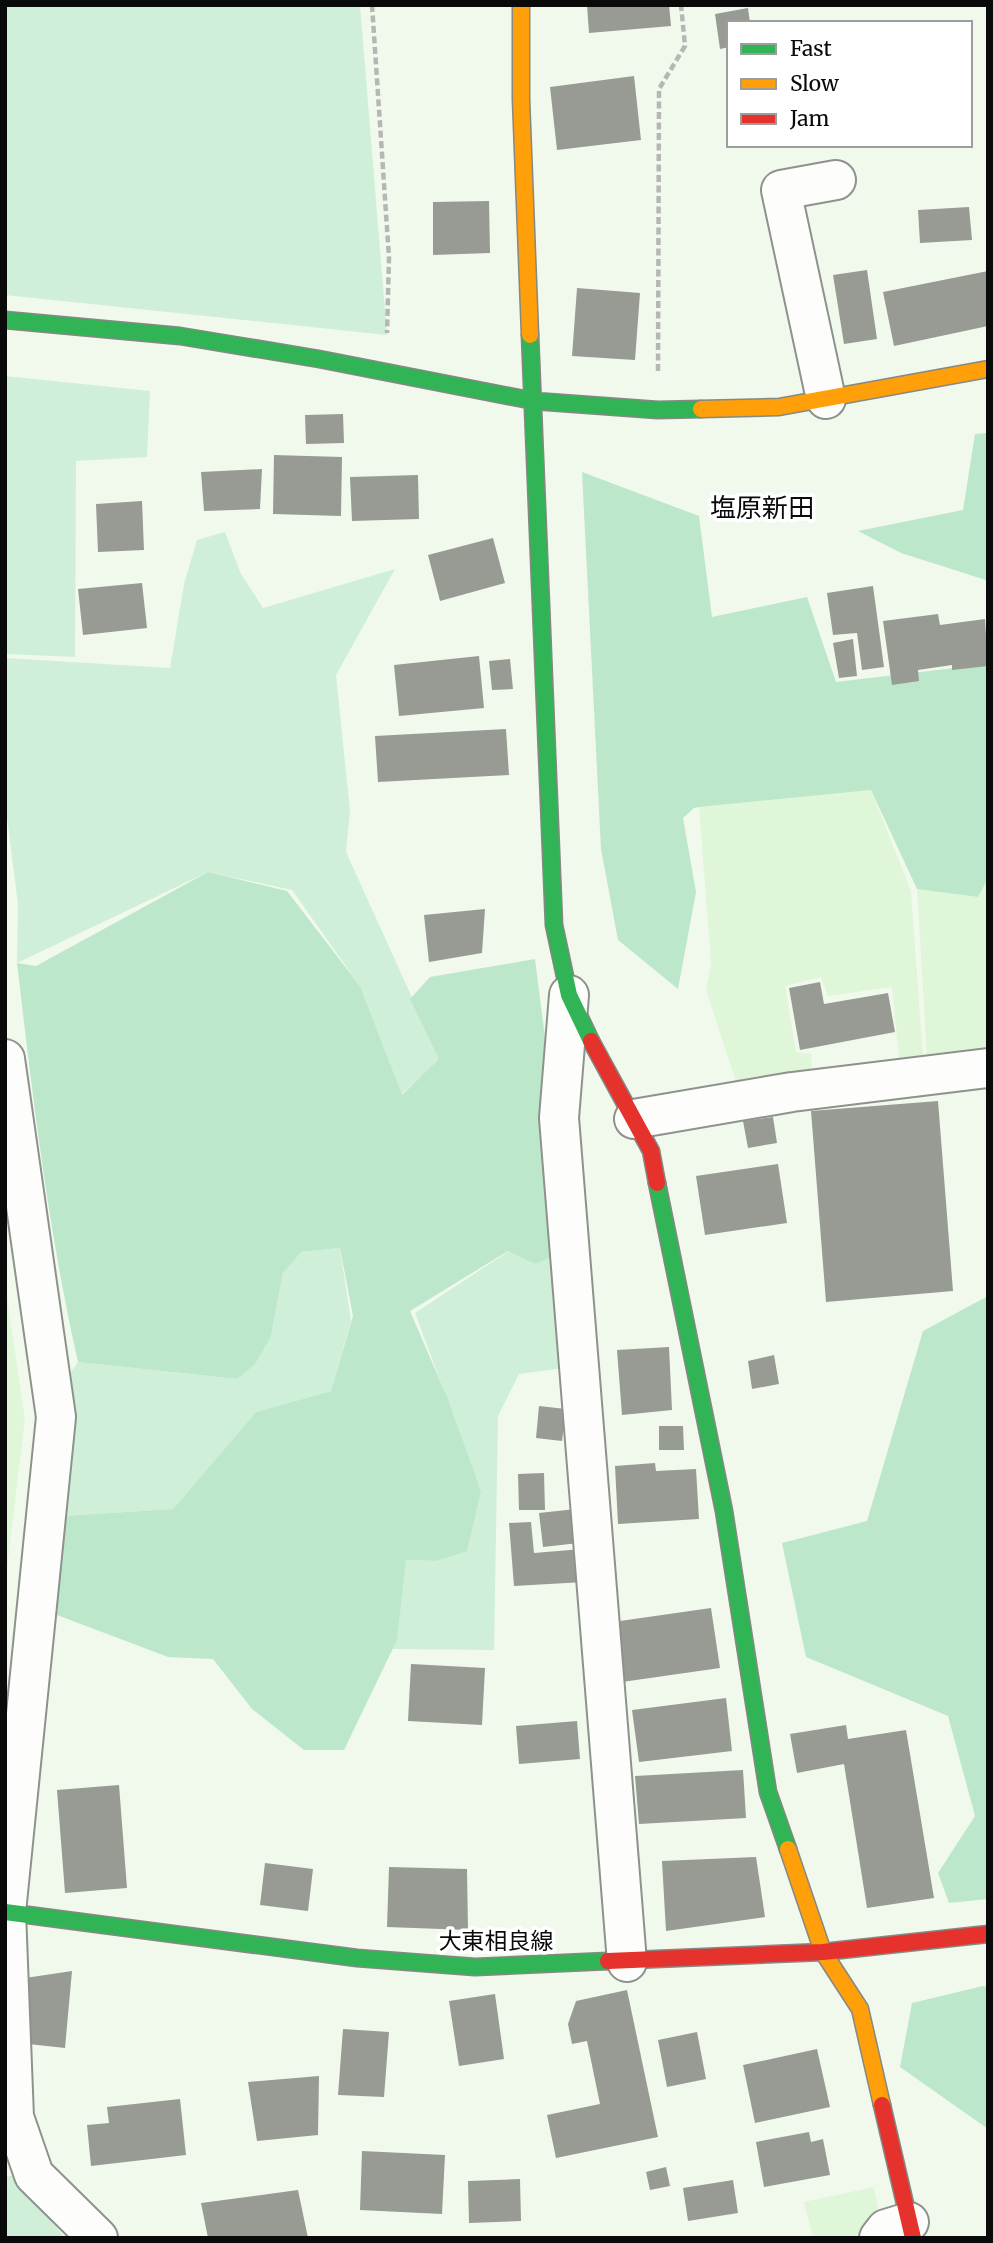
<svg xmlns="http://www.w3.org/2000/svg" width="993" height="2243" font-family="Merriweather,'Noto Sans JP',serif">
<style>
.farmland{fill:#dff6d9}
.green{fill:#cfefd8}
.forest{fill:#bde7cb}
.building{fill:#979b94}
.lines{fill:none;stroke-linecap:round;stroke-linejoin:round}
.street-casing{stroke:#8e928c;stroke-width:42}
.fast-casing{stroke:#858883;stroke-width:19}
.slow-casing{stroke:#858883;stroke-width:19}
.jam-casing{stroke:#858883;stroke-width:19}
.path{stroke:#b6b7b5;stroke-width:4.5;stroke-dasharray:7 3.5;stroke-linecap:butt}
.street{stroke:#fdfefc;stroke-width:38}
.fast{stroke:#30b455;stroke-width:16}
.slow{stroke:#ff9f0a;stroke-width:16}
.jam{stroke:#e5322d;stroke-width:16}
.labels{text-anchor:middle;stroke-width:7;stroke-linejoin:round;paint-order:stroke}
.street-label{font-size:23px;fill:#0a0a0a;stroke:#fff}
.quarter-label{font-size:26px;fill:#0a0a0a;stroke:#fff}
</style>
<rect width="100%" height="100%" fill="#f1f9ed"/>
<path class="farmland" d="M871,790L911,891L923,1058H899L892,987L828,996L821,977L785,986L796,1052L811,1054L812,1074L737,1085L706,990L711,963L699,807Z
M988,878V1054L927,1057L917,889L977,897Z
M5,1284L25,1419L6,1576H5Z
M874,2187L880,2221L867,2238H813L804,2202Z"/>
<path class="green" d="M5,5H360L387,335L5,295Z
M5,376L150,391L147,457L76,461L75,657L5,654Z
M225,532L241,574L263,608L395,569L336,675L350,811L346,852L440,1059L401,1095L360,986L292,890L208,872L17,963L18,905L5,801V658L170,668L184,584L197,540Z
M340,1248L351,1321L331,1391L256,1412L173,1509L63,1516L71,1372L78,1362L237,1379L271,1336L283,1273L300,1252Z
M509,1251L535,1264L560,1254L571,1367L519,1374L498,1416L494,1650L393,1649L406,1560L436,1561L481,1491L415,1313Z
M14,2175L65,2238H5V2177Z"/>
<path class="forest" d="M988,433V595L986,580L901,553L858,531L963,510L975,434Z
M582,472L699,516L712,617L807,597L836,682L988,664V878L978,897L917,889L871,790L699,807L694,808L683,818L696,892L678,989L618,940L601,849Z
M208,872L287,891L360,986L402,1095L439,1059L410,999L430,977L535,959L548,1061L560,1254L535,1264L508,1251L410,1311L447,1397L481,1491L467,1551L436,1561L406,1560L397,1640L344,1750H304L252,1709L213,1659L168,1657L57,1615L63,1516L173,1509L256,1412L331,1391L353,1316L340,1248L301,1252L283,1273L271,1336L255,1364L237,1379L78,1362C48,1229 33,1099 17,963L36,966Z
M988,1296V1899L949,1903L938,1873L975,1816L948,1716L806,1657L782,1543L867,1521L923,1331Z
M983,1986L988,1987V2129L900,2067L912,2003Z"/>
<path class="building" d="M587,5H669L671,26L589,33Z
M748,8L750,23H729V47L720,49L715,14Z
M634,76L641,140L557,150L550,87Z
M489,201L490,253L433,255V202Z
M969,207L972,240L920,243L918,210Z
M867,270L877,339L844,344L833,275Z
M988,271V326L894,346L883,292Z
M577,288L640,293L635,360L572,356Z
M343,414L344,443L306,444L305,415Z
M274,455L342,457L341,516L273,514Z
M262,469L260,509L204,511L201,472Z
M418,475L419,519L352,521L350,477Z
M142,501L144,550L98,552L96,504Z
M493,538L505,583L440,601L428,555Z
M142,583L147,628L83,635L78,589Z
M873,586L884,667L862,670L857,633L833,635L827,593Z
M938,614L940,625L985,619L988,666L952,670V665L918,670L919,681L892,685L883,621Z
M853,639L857,676L839,678L833,643Z
M479,656L484,708L399,716L394,665Z
M510,659L513,689L492,690L489,661Z
M506,729L509,775L378,782L375,736Z
M485,909L482,953L429,962L424,915Z
M820,982L824,1004L888,993L895,1032L800,1050L789,988Z
M938,1101L953,1291L826,1302L811,1111Z
M773,1117L777,1143L748,1148L743,1121Z
M778,1164L787,1223L705,1235L696,1176Z
M669,1347L672,1410L622,1415L617,1350Z
M774,1355L779,1384L752,1389L748,1361Z
M539,1406L566,1409L562,1441L536,1438Z
M659,1426H683L684,1450H659Z
M655,1463L656,1471L696,1469L699,1519L618,1524L615,1466Z
M544,1473L545,1510H519L518,1474Z
M585,1508L588,1542L543,1547L539,1513Z
M531,1522L534,1553L582,1549L584,1582L514,1586L509,1523Z
M711,1608L720,1668L622,1682L613,1622Z
M411,1664L485,1668L482,1725L408,1721Z
M726,1698L732,1751L639,1762L632,1710Z
M577,1721L580,1759L519,1764L516,1726Z
M846,1725L848,1739L906,1730L934,1898L867,1908L844,1764L797,1773L790,1734Z
M743,1770L746,1818L639,1824L635,1776Z
M119,1785L127,1888L65,1893L57,1790Z
M756,1857L765,1917L666,1931L662,1861Z
M265,1863L313,1869L308,1911L260,1905Z
M389,1867L467,1869L468,1930L387,1927Z
M72,1971L65,2048L19,2043L25,1978Z
M627,1990L658,2137L556,2158L547,2115L600,2104L587,2041L572,2044L568,2024L576,2001Z
M495,1994L504,2059L459,2066L449,2001Z
M343,2029L389,2032L384,2097L338,2095Z
M697,2032L706,2079L667,2087L658,2040Z
M817,2049L830,2107L755,2123L743,2065Z
M319,2076L318,2135L257,2141L248,2082Z
M180,2099L186,2155L91,2166L87,2125L109,2123L107,2107Z
M809,2132L811,2142L823,2139L830,2175L764,2187L756,2142Z
M362,2151L445,2155L442,2214L360,2210Z
M666,2167L670,2186L650,2190L646,2172Z
M520,2179L521,2221L469,2223L468,2181Z
M733,2180L738,2213L688,2221L683,2188Z
M298,2190L308,2238H208L201,2203Z"/>
<g class="lines">
<g class="street-casing">
<path id="street" d="M826,399L781,190L836,180
M569,995L559,1118L627,1962
M5,1059L56,1417L6,1912L14,2117L34,2175L98,2238
M634,1119L792,1092L988,1068
M879,2238L886,2229L909,2222"/>
</g>
<g class="fast-casing">
<path id="fast" d="M5,320L180,336L319,359L534,401L658,410L701,409
M530,335L554,925L569,995L591,1041
M657,1183L724,1511L768,1792L788,1849
M5,1912L357,1958L475,1967L608,1961"/>
</g>
<g class="slow-casing">
<path id="slow" d="M521,5V99L530,335
M701,409L779,407L988,369
M788,1849L823,1952L860,2009L882,2105"/>
</g>
<g class="jam-casing">
<path id="jam" d="M591,1041L651,1151L657,1183
M608,1961L823,1952L988,1934
M882,2105L913,2238"/>
</g>
<path class="path" d="M372,5L389,258L387,333
M658,371L659,89L685,46L681,5"/>
<use href="#street" class="street"/>
<use href="#fast" class="fast"/>
<use href="#slow" class="slow"/>
<use href="#jam" class="jam"/>
</g>
<g class="labels">
<g class="street-label">
<text x="496" y="1949">大東相良線</text>
</g>
<g class="quarter-label">
<text x="762" y="517">塩原新田</text>
</g>
</g>
<rect width="993" height="2243" fill="none" stroke="#0a0a0a" stroke-width="14"/>
<rect x="727" y="21" width="245" height="126" fill="#ffffff" stroke="#9d9d9d" stroke-width="2"/>
<rect x="741" y="44" width="35" height="10" fill="#30b455" stroke="#9d9d9d" stroke-width="2"/>
<text x="790" y="56" font-size="21" fill="#0a0a0a">Fast</text>
<rect x="741" y="79" width="35" height="10" fill="#ff9f0a" stroke="#9d9d9d" stroke-width="2"/>
<text x="790" y="91" font-size="21" fill="#0a0a0a">Slow</text>
<rect x="741" y="114" width="35" height="10" fill="#e5322d" stroke="#9d9d9d" stroke-width="2"/>
<text x="790" y="126" font-size="21" fill="#0a0a0a">Jam</text>
</svg>
